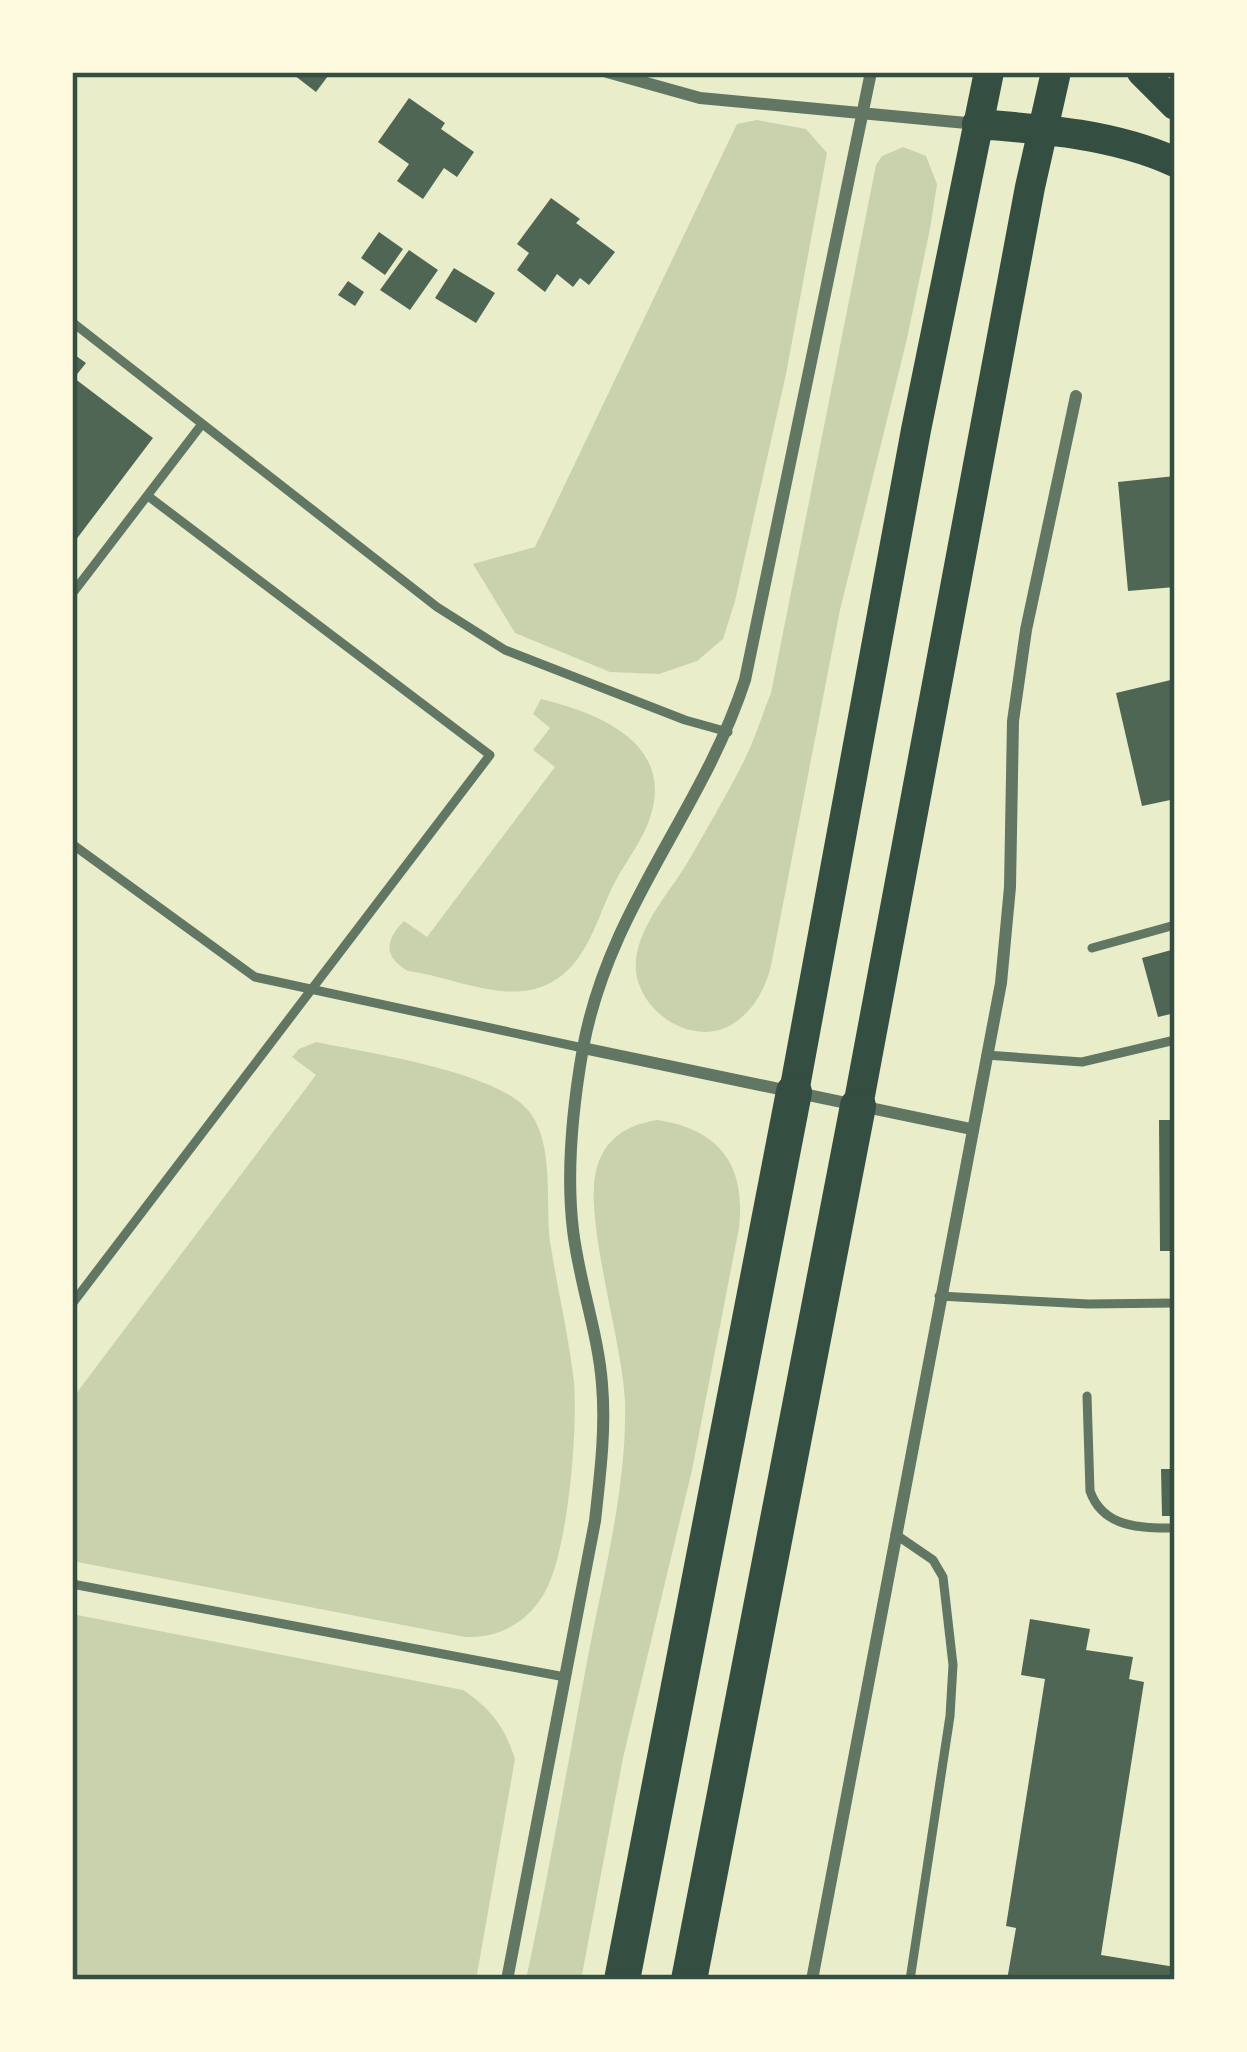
<svg xmlns="http://www.w3.org/2000/svg" width="1247" height="2052" font-family="'Libre Baskerville',serif">
<style>
.green{fill:#cad2ad}
.building{fill:#4f6655}
.lines{fill:none;stroke-linecap:round;stroke-linejoin:round}
.service{stroke:#617663;stroke-width:9}
.minor{stroke:#617663;stroke-width:12}
.primary{stroke:#344e41;stroke-width:30}
.motorway{stroke:#344e41;stroke-width:36}
.neatline{fill:none;stroke:#344e41;stroke-width:4.5}
</style>
<rect width="100%" height="100%" fill="#e9edc9"/>
<path class="green" d="M757,120L806,129L827,153L786,374L735,601L723,639L697,661L659,674L610,672L515,633L473,564L535,547L737,124Z
M903,147L926,156L937,184L930,229L906,343L840,610L771,966C765,990 753,1012 731,1025C693,1047 640,1013 636,971C633,932 667,896 686,865C706,831 726,796 744,761C755,739 762,715 771,693L876,165L882,156Z
M541,699C603,714 680,746 647,826C637,849 621,868 611,890C594,927 584,969 544,986C503,1003 449,976 408,971C383,957 385,940 404,921L427,937L555,767L533,750L550,728L533,714Z
M316,1042C369,1053 486,1070 524,1106C557,1137 544,1206 551,1247C558,1292 569,1337 574,1382C578,1429 568,1559 542,1597C524,1625 497,1638 465,1637L72,1561V1399L316,1075L292,1057L299,1049Z
M658,1120C721,1130 746,1166 739,1228L692,1470L623,1758L581,1980H526C549,1872 568,1764 588,1656C604,1573 627,1487 625,1402C623,1342 582,1215 597,1167C606,1137 629,1124 658,1120Z
M72,1614L463,1690C491,1709 505,1727 515,1759L476,1980H72Z"/>
<path class="building" d="M290,72H331L316,92Z
M409,98L445,123L441,129L474,152L457,177L444,168L423,199L397,181L409,164L378,142Z
M551,198L580,219L576,223L615,252L589,285L580,278L573,287L557,274L545,292L517,270L529,253L517,244Z
M379,232L403,249L385,275L361,258Z
M409,250L438,270L410,310L380,290Z
M454,268L495,293L476,323L435,298Z
M348,281L364,292L355,306L338,295Z
M72,353L86,363L74,378L153,438L72,545Z
M1175,476V587L1128,591L1118,482Z
M1175,679V799L1142,806L1116,693Z
M1175,949V1013L1158,1017L1142,958Z
M1159,1120H1175V1251H1160Z
M1161,1469H1175V1516H1162Z
M1030,1619L1090,1629L1086,1650L1133,1657L1129,1679L1144,1682L1101,1955L1175,1967V1980H1007L1016,1928L1006,1926L1045,1679L1021,1675Z"/>
<g class="lines">
<path class="service" d="M72,322L437,607L505,650L685,720L728,732
M72,594L202,424
M72,844L255,977L583,1048
M1092,948L1175,925
M986,1055L1082,1062L1175,1040
M939,1296L1088,1304L1175,1303
M72,1304L490,755L148,496
M1087,1396L1090,1491C1103,1528 1140,1528 1175,1528
M895,1534L933,1560L943,1577L953,1665L950,1716L910,1980
M72,1584L565,1677"/>
<path class="minor" d="M607,72L700,98L977,124
M583,1048L971,1129
M507,1980L595,1521C600,1475 606,1430 602,1384C598,1332 579,1282 573,1230C566,1172 573,1105 583,1048C609,907 702,812 745,680L871,72
M812,1980L1001,983L1010,887L1013,721L1026,630L1076,396"/>
<path class="primary" d="M1142,72L1175,105
M977,124C1043,129 1114,134 1175,162
M794,1092L916,430L989,72
M858,1106L1030,187L1056,72"/>
<path class="motorway" d="M622,1980L794,1092
M689,1980L858,1106"/>
</g>
<rect width="1247" height="2052" fill="none" stroke="#fefae0" stroke-width="150"/>
<rect x="75" y="75" width="1097" height="1902" class="neatline"/>
</svg>
